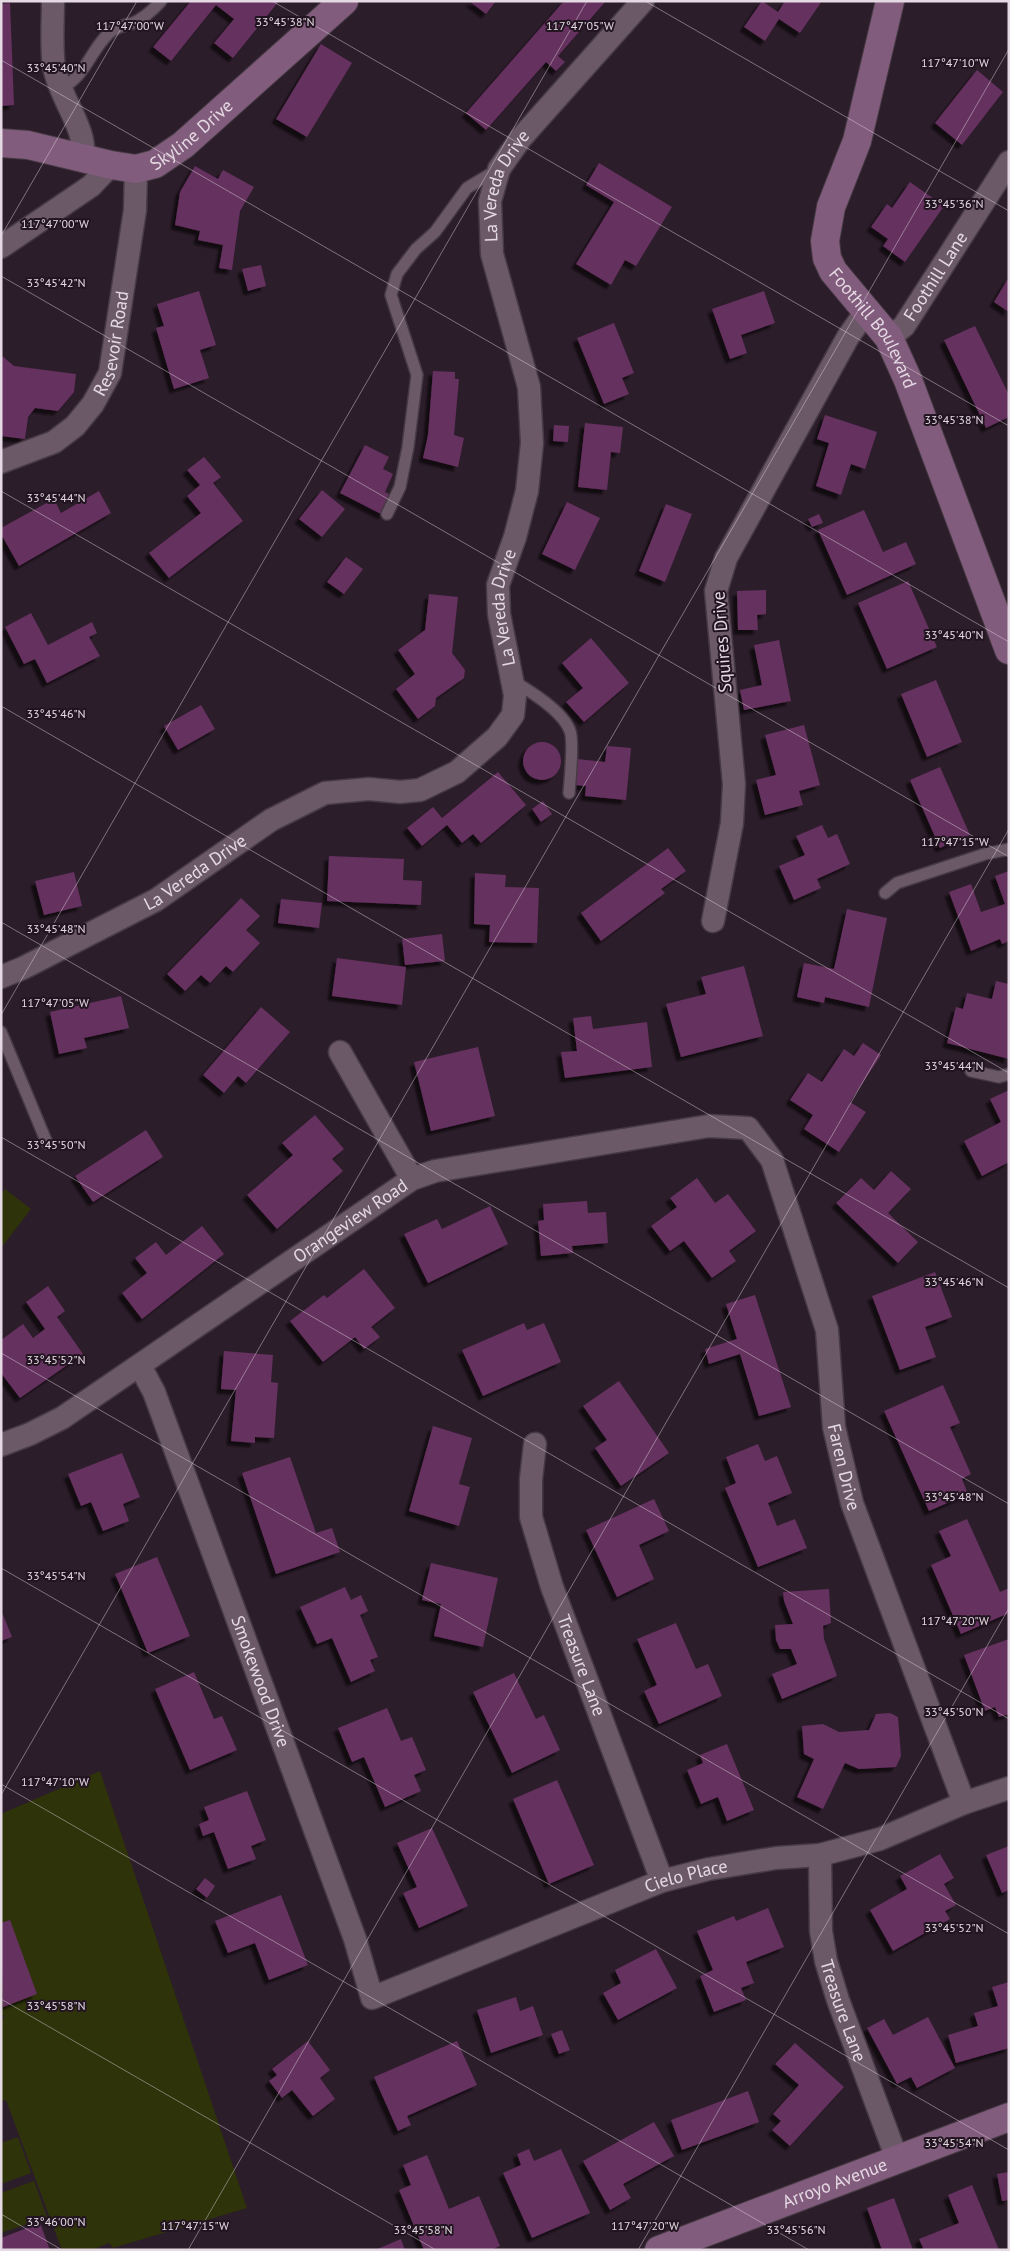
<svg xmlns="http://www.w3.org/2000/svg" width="1010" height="2251" font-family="'PT Sans',sans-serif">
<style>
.green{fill:#2e3309}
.building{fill:#65305f;filter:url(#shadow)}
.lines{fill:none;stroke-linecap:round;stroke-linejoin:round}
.lane-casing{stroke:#463a44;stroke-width:14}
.street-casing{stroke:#463a44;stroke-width:25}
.secondary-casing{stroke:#463a44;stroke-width:30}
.lane{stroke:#6b5968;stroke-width:11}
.street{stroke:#6b5968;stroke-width:22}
.secondary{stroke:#825c7d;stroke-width:28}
.ticks{fill:none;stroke:#e5dae3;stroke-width:1;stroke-opacity:0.45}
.labels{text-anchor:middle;stroke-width:4;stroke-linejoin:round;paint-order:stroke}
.street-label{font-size:18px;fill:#e5dae3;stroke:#221420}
.ticks-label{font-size:12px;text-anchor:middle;fill:#e5dae3;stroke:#221420;stroke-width:4;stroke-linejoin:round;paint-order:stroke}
</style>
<defs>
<filter id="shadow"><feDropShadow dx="-4.5" dy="4.5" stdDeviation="1" flood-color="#0009"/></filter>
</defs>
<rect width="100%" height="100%" fill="#2c1d2a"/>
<path class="green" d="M5,1189L31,1209L1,1248V1194Z
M100,1771L247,2208L113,2248L109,2243L92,2250H62L6,2100L1,2101V2023L5,2015L1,2016V1814Z
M18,2137L31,2173L1,2184V2143Z
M34,2181L47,2217L1,2233V2193Z"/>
<path class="building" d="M191,1H279L233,58L214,43L234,19L216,5L171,61L153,47Z
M469,1H496L486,14Z
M564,1H606L558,56L565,62L556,71L546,62L486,130L466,113Z
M762,1L778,12L785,1H822L800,33L779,19L765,41L744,27Z
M10,3L14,105L1,106V4Z
M321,44L352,63L307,137L276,119Z
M977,70L1003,92L962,145L935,123Z
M599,163L672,207L636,266L625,260L611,285L576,264L614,202L586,185Z
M195,166L218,179L223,170L254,187L240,211L232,270L219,268L223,245L198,240L200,231L175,225L180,192Z
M910,182L944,206L905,262L883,246L888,239L871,227L887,204L892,208Z
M261,265L266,286L248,291L242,269Z
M1009,277V312L994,302Z
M199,291L216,345L200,350L209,378L174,389L156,328L164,326L157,304Z
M764,291L775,323L741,335L747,353L730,359L712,309Z
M614,323L634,373L622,378L629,394L604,404L577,338Z
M975,326L1009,395V417L986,428L944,340Z
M1,355L14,366L76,374L74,392L58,411L35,408L28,417L25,439L1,436Z
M433,371L455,372V379H459L454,435L464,438L458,467L423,458L428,435Z
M825,415L877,432L865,469L851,464L841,495L816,486L829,443L817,439Z
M585,423L623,427L620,453L611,452L607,490L578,487Z
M554,425L569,426L568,442L553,441Z
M365,445L389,457L383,469L393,474L385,492L393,496L383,515L340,493Z
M204,457L221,477L213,483L243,521L169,578L149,553L201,513L187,496L200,485L187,470Z
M322,490L345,509L322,537L299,519Z
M99,491L111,513L19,566L1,534V528L54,499L61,513Z
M567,502L600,518L575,570L542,554Z
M666,504L692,514L665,582L639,571Z
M864,510L883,552L906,542L916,564L847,595L818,530Z
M819,514L823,523L812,527L808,519Z
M346,557L363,569L344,594L327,582Z
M908,581L937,647L887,669L858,603Z
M766,590V614L757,615L758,630H738L737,591Z
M429,594L458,597L452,653L465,670L464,678L436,698L435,706L418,719L396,689L415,674L398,650L425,630Z
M31,613L48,645L92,622L97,633L89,637L100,656L47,683L35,659L24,664L5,627Z
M591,638L629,683L584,722L566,702L583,688L562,663Z
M779,640L791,701L744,710L740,690L762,685L754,645Z
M936,680L962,742L927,757L901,694Z
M201,705L215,729L178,750L164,726Z
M804,725L820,785L799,791L803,805L765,815L756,780L776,775L765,735Z
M523 761a19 19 0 1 1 38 0a19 19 0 1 1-38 0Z
M607,746L631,748L626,800L585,796L586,786L575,785L577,759L605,762Z
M940,767L970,835L940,848L910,780Z
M498,772L526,805L481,843L473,834L462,843L447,825L422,846L407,828L433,807L442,818Z
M543,801L552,814L541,822L532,809Z
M822,825L828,838L837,834L850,864L817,879L821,888L794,900L779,866L805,855L796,836Z
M668,848L686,871L661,889L665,893L601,941L581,913Z
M329,856L404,859L403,880L422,881L421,905L327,901Z
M1009,871V941L1002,944L1000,939L971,951L949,892L971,884L981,912L1005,904L995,876Z
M74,872L82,906L44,915L35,881Z
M475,873L506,875L505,887L539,888L537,943L489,942L490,925L474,924Z
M241,898L260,916L246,930L260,943L233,972L226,966L210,983L201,975L185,991L167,974Z
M281,899L322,903L319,928L278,923Z
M847,909L887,918L869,1007L825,997L824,1003L797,997L804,963L834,969Z
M442,934L445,961L405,965L402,939Z
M337,958L406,967L402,1005L332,996Z
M744,966L763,1036L681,1057L666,1004L706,994L701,977Z
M996,981L1009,984V1059L947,1043L956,1007L963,1009L967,993L992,999Z
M121,996L129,1028L84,1038L87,1048L59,1054L50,1012Z
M261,1007L290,1032L246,1083L238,1076L224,1093L203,1075Z
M591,1016L593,1029L647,1022L652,1067L565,1078L561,1052L577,1051L573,1018Z
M863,1043L881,1055L850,1102L866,1112L839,1152L804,1129L813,1115L790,1100L808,1073L822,1082L844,1049L854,1056Z
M478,1047L495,1116L431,1131L414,1062Z
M1009,1090V1162L982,1176L964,1141L1001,1122L990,1099Z
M315,1115L344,1149L332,1159L343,1171L277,1229L247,1195L293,1155L282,1143Z
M146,1130L163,1157L93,1202L75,1176Z
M891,1171L911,1189L888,1213L918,1242L898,1263L836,1203L861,1178L874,1190Z
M697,1178L715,1203L728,1194L756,1231L729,1251L736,1261L712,1278L684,1241L670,1251L651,1226L677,1207L670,1198Z
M587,1201L588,1213L606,1212L608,1243L572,1246L573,1253L541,1256L538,1221L544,1220L543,1204Z
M490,1206L508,1244L428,1283L404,1234L437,1219L442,1229Z
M202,1226L224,1254L142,1319L122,1293L147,1273L135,1258L156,1242L166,1255Z
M364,1269L395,1308L371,1327L380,1337L364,1349L355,1337L323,1362L290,1321L324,1295L327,1298Z
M935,1272L952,1317L925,1327L936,1357L900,1370L872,1296Z
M48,1286L65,1311L57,1317L83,1354L20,1398L1,1373V1340L23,1324L33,1338L45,1329L26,1302Z
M755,1295L791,1407L759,1416L740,1354L709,1364L705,1349L737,1339L726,1304Z
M524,1323L527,1330L544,1323L561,1362L483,1396L462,1350Z
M224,1351L273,1355L271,1382L278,1383L274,1438L255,1437V1443L231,1441L236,1390L221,1389Z
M619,1381L669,1453L621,1486L595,1448L607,1440L583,1406Z
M943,1385L960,1423L950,1427L971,1474L962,1479L968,1494L929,1511L884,1411Z
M433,1426L472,1438L459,1484L470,1487L459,1526L409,1511Z
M758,1444L765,1461L777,1456L792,1493L768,1503L777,1526L795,1519L807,1548L758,1567L725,1488L736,1483L726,1457Z
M122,1453L140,1497L123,1504L129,1521L103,1531L91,1502L81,1506L68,1474Z
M290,1457L316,1533L332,1528L340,1552L276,1574L242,1473Z
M654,1499L669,1531L639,1545L654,1579L617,1597L586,1530Z
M967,1519L1000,1592L1009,1588V1613L961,1634L931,1565L951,1556L939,1531Z
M157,1557L190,1636L148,1653L115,1574Z
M431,1563L498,1578L483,1647L434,1636L441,1604L422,1600Z
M345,1587L351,1600L361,1595L368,1611L360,1615L378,1657L370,1660L375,1671L351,1682L332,1638L317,1644L300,1607Z
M829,1589L831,1623L823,1626L824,1639L837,1676L782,1699L772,1674L797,1664L791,1649H780L776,1640L775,1625L793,1624L784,1601L783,1592Z
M1,1610L12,1637L1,1641Z
M676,1623L696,1669L708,1664L722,1696L659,1724L644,1691L657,1685L637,1639Z
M1009,1639V1714L999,1717L995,1707L985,1711L964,1655Z
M194,1672L214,1719L222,1716L237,1750L190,1770L155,1689Z
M514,1673L536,1719L544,1715L560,1750L512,1773L473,1692Z
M387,1708L401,1741L412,1737L426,1770L414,1775L421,1791L385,1807L364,1757L352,1762L338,1728Z
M890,1713L898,1717L901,1756L896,1767L859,1769L845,1763L823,1809L797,1797L814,1759L804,1754L802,1726L823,1724L839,1732L869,1730L876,1714Z
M727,1744L754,1810L727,1821L718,1797L701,1804L687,1770L703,1763L700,1755Z
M557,1780L594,1865L549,1884L513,1799Z
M247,1791L266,1840L251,1846L256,1859L228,1869L214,1832L203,1836L199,1824L209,1820L204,1807Z
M432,1828L468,1906L419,1928L403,1893L417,1887L397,1843Z
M1009,1846V1890L1002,1893L986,1855Z
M940,1854L954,1878L944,1884L956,1905L945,1911L950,1919L893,1951L870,1910L907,1889L900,1876Z
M205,1878L215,1886L207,1898L196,1889Z
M281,1895L308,1965L269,1980L255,1943L228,1953L215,1921Z
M768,1908L784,1947L746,1962L754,1983L741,1988L746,2000L714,2012L700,1976L713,1970L697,1931L734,1916L736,1921Z
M10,1920L37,1994L3,2007L1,1923Z
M656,1949L677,1988L618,2020L603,1993L621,1983L615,1970Z
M1009,1982V2048L956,2063L948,2035L978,2026L974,2013L998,2006L992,1987Z
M516,1997L520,2011L533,2006L543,2035L491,2053L477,2010Z
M928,2017L955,2068L917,2088L911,2077L897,2084L867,2028L884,2019L893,2035Z
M562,2030L570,2050L559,2054L551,2034Z
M308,2041L330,2070L320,2078L335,2099L313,2116L292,2090L282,2098L269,2081L277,2075L272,2069Z
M457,2041L477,2085L407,2116L411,2125L398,2131L374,2077Z
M795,2043L844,2087L790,2146L772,2130L781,2121L773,2114L799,2085L775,2064Z
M748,2091L759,2122L682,2150L671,2120Z
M654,2122L674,2156L623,2184L631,2198L610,2210L583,2161Z
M529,2149L534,2161L561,2149L590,2213L532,2238L503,2173L521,2165L517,2154Z
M427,2155L449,2209L479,2196L500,2246L491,2250H424L399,2190L411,2185L403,2165Z
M1009,2172V2200L1002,2201L997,2174Z
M972,2185L999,2250H924L919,2239L959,2223L948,2195Z
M894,2198L913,2250H882L867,2208Z
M40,2223L50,2250H3L1,2238Z
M401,2239L405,2250H375Z"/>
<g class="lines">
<g class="lane-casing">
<path id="lane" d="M60,89C86,76 89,53 108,34C116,26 124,26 133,23C144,18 153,10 161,1
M387,514L400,487L408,447L417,375L391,295L397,274L416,249L435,232L467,188L497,170
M513,681C530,691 563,711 570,731C574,741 570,781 569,793
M885,893L897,883L985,854L1009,849
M1,1032L47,1143
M971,1071L999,1077L1009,1074"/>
</g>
<g class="street-casing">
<g id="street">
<path d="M53,1C53,22 51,46 54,67C60,99 87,128 83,158"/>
<path d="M1,247L91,186L111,165"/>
<path id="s1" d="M889,338L904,326L1009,162"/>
<path id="s2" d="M1,462L54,442L75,426L93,404L110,373L135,210L136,169"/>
<path d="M713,921L732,823L734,784L716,591L726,558L848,337L867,310"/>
<path id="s3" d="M1,977L23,968L156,900L271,820L325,793L369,789L400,792L420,790L457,772L497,737L513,715L515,695L499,614L498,585L515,537L527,491L532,443L529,387L492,254L490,201L499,169L521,138L643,1"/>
<path d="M340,1052L412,1179"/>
<path id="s4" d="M140,1366L154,1392L355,1939L372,1998L662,1881L709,1869L776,1858L820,1855L880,1839L964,1803L1009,1788"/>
<path id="s5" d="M535,1444L531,1479V1517L552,1587L662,1881"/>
<path id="s6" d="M1,1445L30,1434L62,1418L412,1179L435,1171L709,1126L748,1128L772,1160L827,1330L834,1427L852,1503L964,1803"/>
<path id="s7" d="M820,1855L821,1931L826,1961L838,2000L897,2159"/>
</g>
</g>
<g class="secondary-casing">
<g id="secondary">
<path id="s8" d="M890,1L857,141L831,207L825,241L827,258L833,271L889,338L908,380L1009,650"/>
<path id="s9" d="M1,143L28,145L111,165L136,169L155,164L183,145L344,1"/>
<path id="s10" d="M659,2250L1009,2117"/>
</g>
</g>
<use href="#lane" class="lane"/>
<use href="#street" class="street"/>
<use href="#secondary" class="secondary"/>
</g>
<path class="ticks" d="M272,1L1009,426M645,1L1009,211M1,60L1009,642M1,236L137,1M1,276L1009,857M1,491L1009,1073M1,706L1009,1288M1,922L1009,1504M1,1015L587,1M1,1137L1009,1719M1,1353L1009,1934M1,1568L1009,2150M1,1784L809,2250M1,1795L1009,49M1,1999L436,2250M1,2214L62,2250M188,2250L1009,829M638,2250L1009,1608"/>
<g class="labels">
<g class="street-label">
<text dy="6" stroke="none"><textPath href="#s9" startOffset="204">Skyline Drive</textPath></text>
<text dy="6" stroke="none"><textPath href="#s3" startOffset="1135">La Vereda Drive</textPath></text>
<text dy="6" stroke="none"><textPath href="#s1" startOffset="78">Foothill Lane</textPath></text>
<text dy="6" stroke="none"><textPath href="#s8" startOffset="351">Foothill Boulevard</textPath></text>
<text dy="6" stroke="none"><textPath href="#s2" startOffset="176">Resevoir Road</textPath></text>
<text dy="6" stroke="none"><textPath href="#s3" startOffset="700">La Vereda Drive</textPath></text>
<text transform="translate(722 642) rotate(-94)" y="6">Squires Drive</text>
<text dy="6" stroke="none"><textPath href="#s3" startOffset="221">La Vereda Drive</textPath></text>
<text dy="6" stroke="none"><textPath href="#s6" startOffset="416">Orangeview Road</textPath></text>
<text dy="6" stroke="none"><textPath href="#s6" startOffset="1189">Faren Drive</textPath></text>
<text dy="6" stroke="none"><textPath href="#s5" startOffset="230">Treasure Lane</textPath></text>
<text dy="6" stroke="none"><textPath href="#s4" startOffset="338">Smokewood Drive</textPath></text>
<text dy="6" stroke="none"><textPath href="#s4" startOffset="1011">Cielo Place</textPath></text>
<text dy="6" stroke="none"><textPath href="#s7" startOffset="159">Treasure Lane</textPath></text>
<text dy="6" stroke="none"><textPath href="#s10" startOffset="188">Arroyo Avenue</textPath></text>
</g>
</g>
<g class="ticks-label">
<text x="285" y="26">33°45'38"N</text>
<text x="130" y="30">117°47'00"W</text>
<text x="580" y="30">117°47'05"W</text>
<text x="955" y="67">117°47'10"W</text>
<text x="56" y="72">33°45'40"N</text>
<text x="954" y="208">33°45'36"N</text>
<text x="55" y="228">117°47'00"W</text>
<text x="56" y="287">33°45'42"N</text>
<text x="954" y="424">33°45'38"N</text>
<text x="56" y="502">33°45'44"N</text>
<text x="954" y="639">33°45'40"N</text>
<text x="56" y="718">33°45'46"N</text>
<text x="955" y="846">117°47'15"W</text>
<text x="56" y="933">33°45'48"N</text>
<text x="55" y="1007">117°47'05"W</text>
<text x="954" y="1070">33°45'44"N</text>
<text x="56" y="1149">33°45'50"N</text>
<text x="954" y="1286">33°45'46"N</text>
<text x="56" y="1364">33°45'52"N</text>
<text x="954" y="1501">33°45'48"N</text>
<text x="56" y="1580">33°45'54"N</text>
<text x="955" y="1625">117°47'20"W</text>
<text x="954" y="1716">33°45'50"N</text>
<text x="55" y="1786">117°47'10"W</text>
<text x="954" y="1932">33°45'52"N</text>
<text x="56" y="2010">33°45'58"N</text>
<text x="954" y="2147">33°45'54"N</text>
<text x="56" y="2226">33°46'00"N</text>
<text x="195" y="2230">117°47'15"W</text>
<text x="645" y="2230">117°47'20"W</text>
<text x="423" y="2234">33°45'58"N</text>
<text x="796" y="2234">33°45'56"N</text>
</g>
<rect width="1010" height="2251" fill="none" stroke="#e5dae3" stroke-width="5"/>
</svg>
